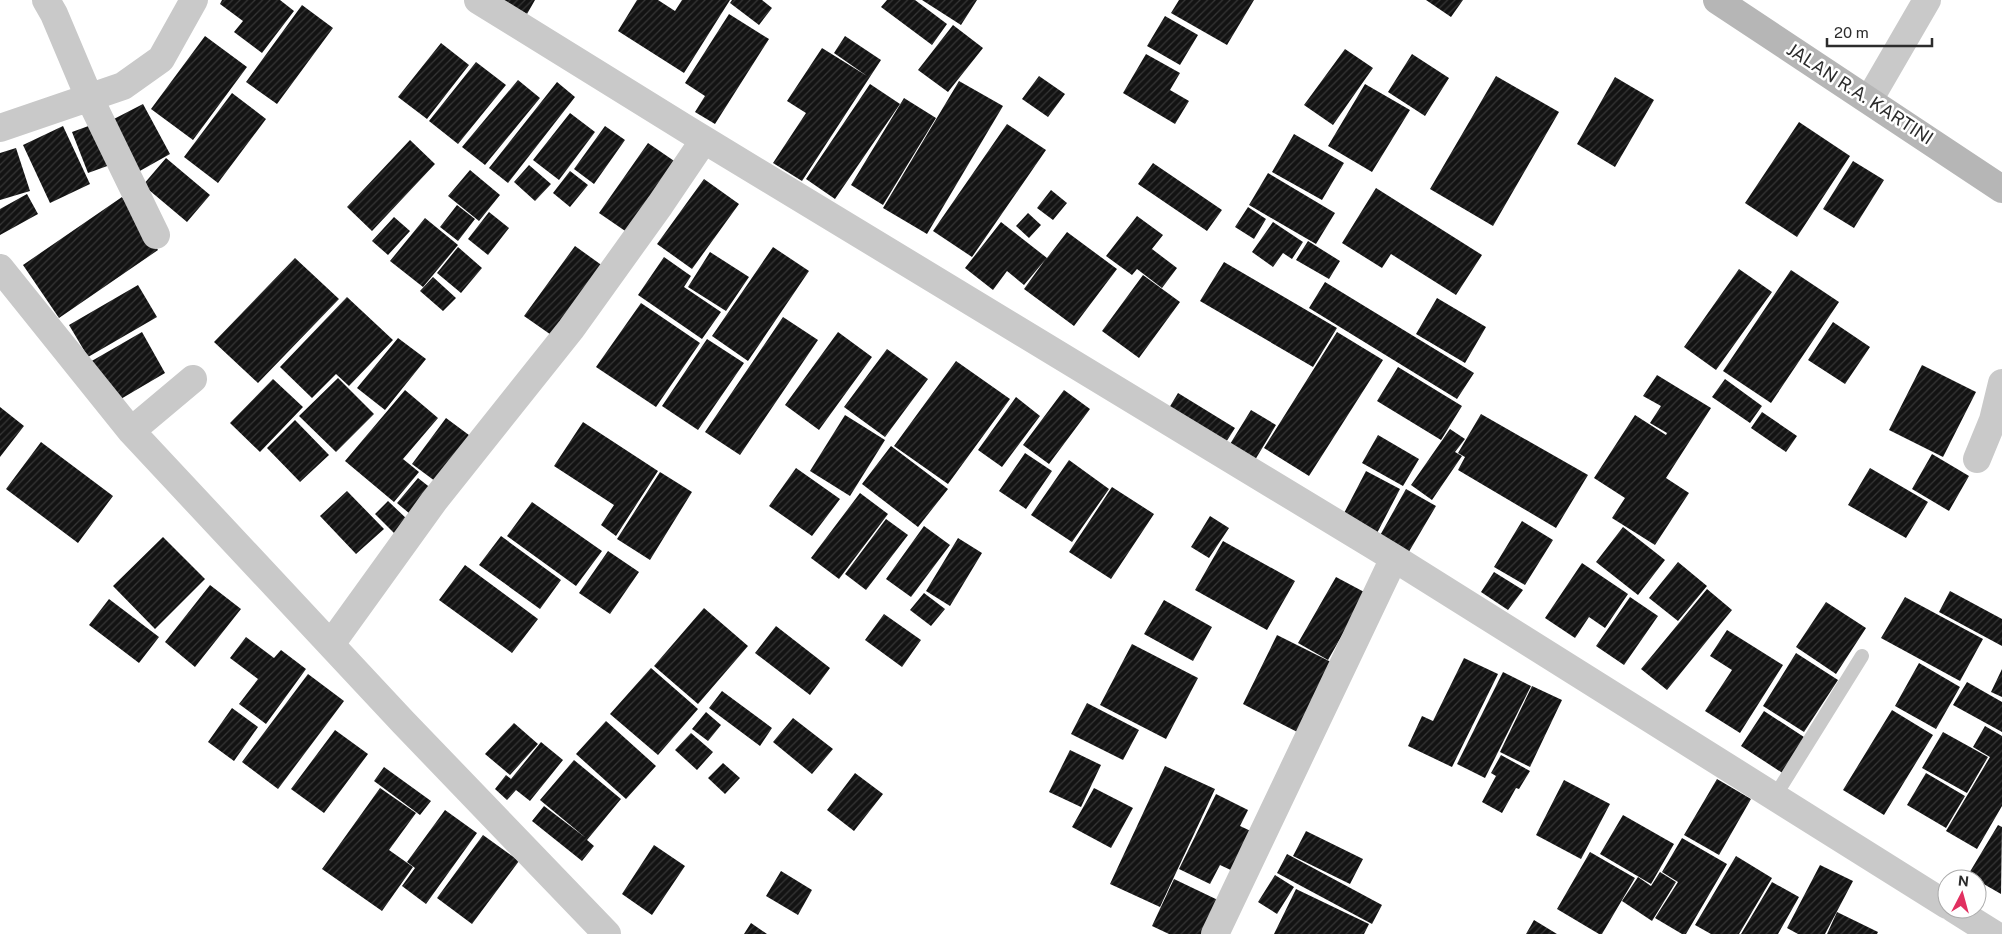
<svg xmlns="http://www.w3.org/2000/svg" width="2002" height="934" font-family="'Public Sans',sans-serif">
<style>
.building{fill:url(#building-hatch)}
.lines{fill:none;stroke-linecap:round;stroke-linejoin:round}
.lane{stroke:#c9c9c9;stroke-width:14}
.street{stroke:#c9c9c9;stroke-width:28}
.secondary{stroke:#b6b6b6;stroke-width:28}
.labels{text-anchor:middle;stroke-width:5;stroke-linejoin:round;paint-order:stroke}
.street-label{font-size:18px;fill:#2c2c2c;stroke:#fff}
</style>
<defs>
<pattern id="building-hatch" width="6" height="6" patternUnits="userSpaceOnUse" patternTransform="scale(1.25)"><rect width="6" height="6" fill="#131313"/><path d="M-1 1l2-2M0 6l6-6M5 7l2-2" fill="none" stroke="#363636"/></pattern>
</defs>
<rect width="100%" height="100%" fill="#fff"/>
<path class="building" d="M222,0H280L294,11L262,53L234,32L243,21L220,4Z
M501,0H535L527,14Z
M637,0H658L675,11L682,0H730L684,73L618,31Z
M732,0H762L772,8L759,25L730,3Z
M887,0H915L947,24L932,45L881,7Z
M922,0H977L961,25Z
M1179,0H1254L1227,45L1171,13Z
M1426,0H1463L1451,17Z
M302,5L333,28L277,104L246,82Z
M729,14L769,39L715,124L695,112L705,96L685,83Z
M1165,16L1198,35L1180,65L1147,46Z
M953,25L983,48L948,92L918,70Z
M205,36L247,67L193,140L151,109Z
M845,36L881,60L802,181L773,163L806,113L787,101L822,48L867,76L834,53Z
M441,43L469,65L427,119L398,97Z
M1345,49L1373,68L1333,125L1304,105Z
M1146,54L1180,73L1170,90L1189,101L1175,124L1123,93Z
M1412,54L1449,78L1425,116L1388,92Z
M476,62L506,85L458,144L429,121Z
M1039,76L1065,94L1048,117L1022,99Z
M1496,76L1559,112L1493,226L1430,189Z
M1615,77L1654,100L1615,167L1577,144Z
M518,80L540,98L485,165L462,147Z
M959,81L1003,106L927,234L883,208Z
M557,82L575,97L508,183L489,168Z
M870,84L900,104L835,199L806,179Z
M1365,84L1410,110L1372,172L1328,146Z
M232,93L266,119L218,183L184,157Z
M904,98L936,118L883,205L851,185Z
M143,104L170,154L138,172L110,121Z
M570,113L595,132L559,180L533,160Z
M1799,122L1850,156L1797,237L1745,203Z
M94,124L110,165L88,173L72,132Z
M1007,124L1046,150L972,257L933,231Z
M63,126L90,184L50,203L23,145Z
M605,126L625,140L594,184L574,169Z
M1294,134L1344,163L1322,200L1272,172Z
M410,140L435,164L372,231L347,207Z
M648,143L680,165L631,235L599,213Z
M16,148L30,191L0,200V153Z
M166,158L210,195L187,222L143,185Z
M1853,161L1884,180L1854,228L1823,209Z
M1153,163L1222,210L1207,231L1138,184Z
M529,165L551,184L535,201L514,182Z
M470,170L500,195L479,221L448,196Z
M570,171L588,185L570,207L553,193Z
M1268,173L1335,213L1316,244L1249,205Z
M704,179L739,204L692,269L657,244Z
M1376,188L1482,255L1456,295L1391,254L1382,268L1342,243Z
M1051,190L1067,203L1053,220L1037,208Z
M27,194L38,214L0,235V209Z
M122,197L158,250L59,318L23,265Z
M457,205L475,219L458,241L440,227Z
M1248,207L1266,219L1254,239L1235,227Z
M489,212L509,228L488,255L468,239Z
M1028,213L1041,225L1029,238L1016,226Z
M1137,216L1163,235L1148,254L1152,249L1177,268L1162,288L1137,269L1132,275L1106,256Z
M394,217L410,231L388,255L372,241Z
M425,218L458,245L423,287L390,261Z
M1001,222L1047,258L1067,232L1117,269L1074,326L1024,289L1045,260L1024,285L1007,271L993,290L965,268Z
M1273,222L1303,242L1292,259L1283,253L1273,267L1252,252Z
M1308,241L1340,261L1329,279L1296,260Z
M575,246L607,269L557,339L524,316Z
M458,247L482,268L461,293L437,273Z
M773,247L809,271L748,361L712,336Z
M710,252L749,277L726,311L688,287Z
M664,257L691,276L684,287L721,312L702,339L638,295Z
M295,258L339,299L258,383L214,342Z
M1224,262L1337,328L1313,367L1200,301Z
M1739,269L1772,292L1716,370L1684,347Z
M1791,270L1839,302L1771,403L1723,371Z
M1143,275L1180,302L1139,358L1102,331Z
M433,277L456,298L443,311L420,291Z
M1325,282L1474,373L1457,399L1309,308Z
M138,285L157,317L88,357L69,325Z
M347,297L393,340L349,386L336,374L312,398L280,367Z
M1437,298L1486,327L1465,363L1416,334Z
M641,303L700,343L656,407L596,367Z
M783,317L818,340L740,455L705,432Z
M1833,322L1870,347L1845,384L1808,360Z
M142,332L165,373L114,403L90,362Z
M838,332L872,357L819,430L785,405Z
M1337,332L1383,360L1309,476L1264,448Z
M398,338L426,359L385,410L357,388Z
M707,339L744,363L698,430L662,406Z
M887,349L928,379L885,437L844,407Z
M956,361L1010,399L948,484L894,446Z
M1922,365L1976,392L1943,457L1889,430Z
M1398,367L1462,406L1441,440L1377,401Z
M1657,375L1711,408L1666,478L1689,493L1655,545L1612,518L1625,498L1594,478L1635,415L1666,435L1667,433L1650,423L1661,406L1643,396Z
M338,378L374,414L336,452L299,416Z
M273,379L303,407L260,452L230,423Z
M1725,379L1762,406L1750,423L1712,397Z
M405,390L438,418L403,459L419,472L394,502L345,461Z
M1064,390L1090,409L1049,464L1023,445Z
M1178,393L1235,428L1223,447L1166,413Z
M1016,397L1040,416L1002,467L978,450Z
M0,407L24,426L0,457Z
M1251,410L1276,425L1252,465L1227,449Z
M1762,412L1797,436L1786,452L1751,428Z
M1481,414L1588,475L1556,528L1458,470L1465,457L1458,453Z
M845,415L885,440L850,496L810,471Z
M446,418L477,441L443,487L412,464Z
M295,420L329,455L300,482L267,448Z
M583,422L658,471L616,536L601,525L614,505L554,466Z
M1450,429L1465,439L1455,452L1462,456L1432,500L1411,485Z
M1378,435L1419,459L1403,486L1362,463Z
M41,442L113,496L78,543L6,489Z
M891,446L948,489L918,527L862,484Z
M1025,453L1052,471L1026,509L999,491Z
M1932,454L1969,476L1949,511L1912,489Z
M1069,460L1109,489L1072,542L1031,515Z
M796,468L840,499L812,536L769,506Z
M1870,468L1928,502L1906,538L1848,505Z
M1366,471L1400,489L1376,535L1342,517Z
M660,472L692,492L650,560L617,539Z
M418,478L437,493L416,519L397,503Z
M1112,487L1154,514L1111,579L1069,552Z
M1406,489L1436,506L1407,555L1378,539Z
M347,491L384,529L356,554L320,516Z
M860,493L888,514L839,579L811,558Z
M388,501L409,521L396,535L375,514Z
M532,502L602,551L576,586L507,536Z
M1210,516L1229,528L1209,558L1191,547Z
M886,519L908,535L866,590L845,574Z
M1522,521L1553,540L1525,585L1494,567Z
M924,526L950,545L911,597L886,579Z
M1623,527L1665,560L1638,595L1596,562Z
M501,536L561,580L540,609L479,565Z
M163,537L205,579L155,629L113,586Z
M958,538L982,553L950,606L926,591Z
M1223,541L1295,581L1267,630L1195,590Z
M608,551L639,572L610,614L579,593Z
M1678,562L1707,586L1678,621L1649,598Z
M1582,563L1628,594L1605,628L1589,617L1575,638L1545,618Z
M465,565L538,619L512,653L439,600Z
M1494,572L1523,590L1508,610L1481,592Z
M1336,577L1366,593L1328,660L1298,643Z
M210,585L241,609L195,667L165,642Z
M1707,589L1732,610L1667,690L1641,669Z
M1950,591L2002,619V646L1939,612Z
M924,593L945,609L931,626L910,610Z
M1630,597L1658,616L1624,665L1596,646Z
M1905,597L1983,639L1960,681L1881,638Z
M109,599L159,637L139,663L89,625Z
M1164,600L1212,627L1193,661L1144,634Z
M1826,602L1866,628L1836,674L1796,647Z
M704,608L748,646L698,704L654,666Z
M884,614L921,640L902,667L865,640Z
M776,626L830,668L810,695L755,653Z
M1727,630L1783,665L1740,733L1705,711L1732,670L1710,656Z
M1277,635L1341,667L1305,736L1243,704Z
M246,637L274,658L281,650L306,669L266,724L239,704L258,679L230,658Z
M1132,644L1198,678L1166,739L1100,705Z
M1796,653L1838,680L1804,732L1763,706Z
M1464,658L1498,674L1452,767L1408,746L1422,716L1433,721Z
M1919,663L1960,687L1936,729L1895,706Z
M651,668L698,709L658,755L610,714Z
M2002,669V697L1991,692Z
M1503,672L1531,686L1485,778L1457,764Z
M308,674L344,701L278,789L242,762Z
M1967,682L2002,702V732L1953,705Z
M1532,686L1562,700L1530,767L1500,752Z
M722,691L772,728L760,746L709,708Z
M1087,703L1139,730L1123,760L1071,734Z
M232,708L258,727L234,761L208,742Z
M1892,710L1933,735L1884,815L1843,790Z
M1764,711L1807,739L1784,774L1741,746Z
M706,712L721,725L708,741L692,729Z
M793,718L833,749L812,774L773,742Z
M606,721L656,766L626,799L576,754Z
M514,723L538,744L510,775L485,754Z
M1985,726L2002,736V806L1977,849L1946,831L1990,757L1973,747Z
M335,730L368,754L324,813L291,789Z
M1943,732L1988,757L1967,793L1922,768Z
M691,733L713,752L697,770L675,750Z
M541,742L563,760L530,801L516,790L507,800L495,789L506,775L511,779Z
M1070,750L1101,765L1081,807L1049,792Z
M1501,755L1530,771L1519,789L1516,788L1502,813L1482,802L1496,776L1491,773Z
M574,760L621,799L587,840L594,846L582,861L532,821L544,806L586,838L540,800Z
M723,763L740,778L725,794L708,778Z
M1165,766L1215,789L1160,907L1110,884Z
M384,767L431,801L420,815L374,781Z
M855,773L883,794L854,831L827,810Z
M1926,773L1965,796L1946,828L1907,805Z
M1717,779L1751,799L1719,855L1684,835Z
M1564,780L1610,804L1581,859L1536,835Z
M380,788L416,813L389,850L413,867L382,911L322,869Z
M1094,788L1133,808L1111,848L1072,827Z
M1216,794L1248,810L1240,826L1255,833L1235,872L1220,865L1210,884L1179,869Z
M445,810L477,833L426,904L402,886L415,868L407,862Z
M1623,815L1674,844L1651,884L1600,854Z
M1998,825L2002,827L2001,894L1968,875Z
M1306,831L1363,859L1350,884L1293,856Z
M483,835L519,861L472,924L437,898Z
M1682,838L1727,864L1686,934H1682L1655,918L1678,882L1662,872Z
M654,845L685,866L652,915L622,894Z
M1590,852L1635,878L1602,934H1599L1557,909Z
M1287,854L1382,905L1372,924L1277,873Z
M1736,856L1772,878L1739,934H1711L1695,925Z
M1820,865L1853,881L1825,934H1798L1787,928Z
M781,871L812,890L798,915L766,896Z
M1660,872L1676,882L1652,921L1622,901L1638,877L1651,886Z
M1275,875L1294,887L1277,914L1258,902Z
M1174,879L1222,902L1206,934H1169L1152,926Z
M1772,882L1799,897L1778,934H1741Z
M1296,889L1369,924L1364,934H1274Z
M1837,912L1878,932L1877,934H1827Z
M1534,920L1557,934H1526Z
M751,923L767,934H744Z"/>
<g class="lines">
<path class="lane" d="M1775,796L1862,656"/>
<path class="street" d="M46,0L54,14L89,97L156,235
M478,0L688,130L1394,558L1947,905
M1869,100L1927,0
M0,128L123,86L161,59L194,0
M0,268L131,431L403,722L607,934
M131,431L193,379
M1977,459L1993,420L2002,383
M331,644L434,501L571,329L660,205L704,140
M1954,909L1994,934
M1215,934L1394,558"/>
<path class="secondary" d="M1717,0L2002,189"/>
</g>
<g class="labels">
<g class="street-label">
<text transform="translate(1860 94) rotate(33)" y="6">JALAN R.A. KARTINI</text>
</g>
</g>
<g transform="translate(1962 894) rotate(6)"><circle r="24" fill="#ffffff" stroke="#ababab"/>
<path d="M0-4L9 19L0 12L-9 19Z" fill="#e13060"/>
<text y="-8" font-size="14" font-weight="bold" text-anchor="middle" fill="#2c2c2c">N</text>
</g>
<path d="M1827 38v8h105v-8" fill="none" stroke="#2c2c2c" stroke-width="2.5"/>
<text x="1834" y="38" font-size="15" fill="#2c2c2c" stroke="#ffffff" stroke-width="4" paint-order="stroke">20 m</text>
</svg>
